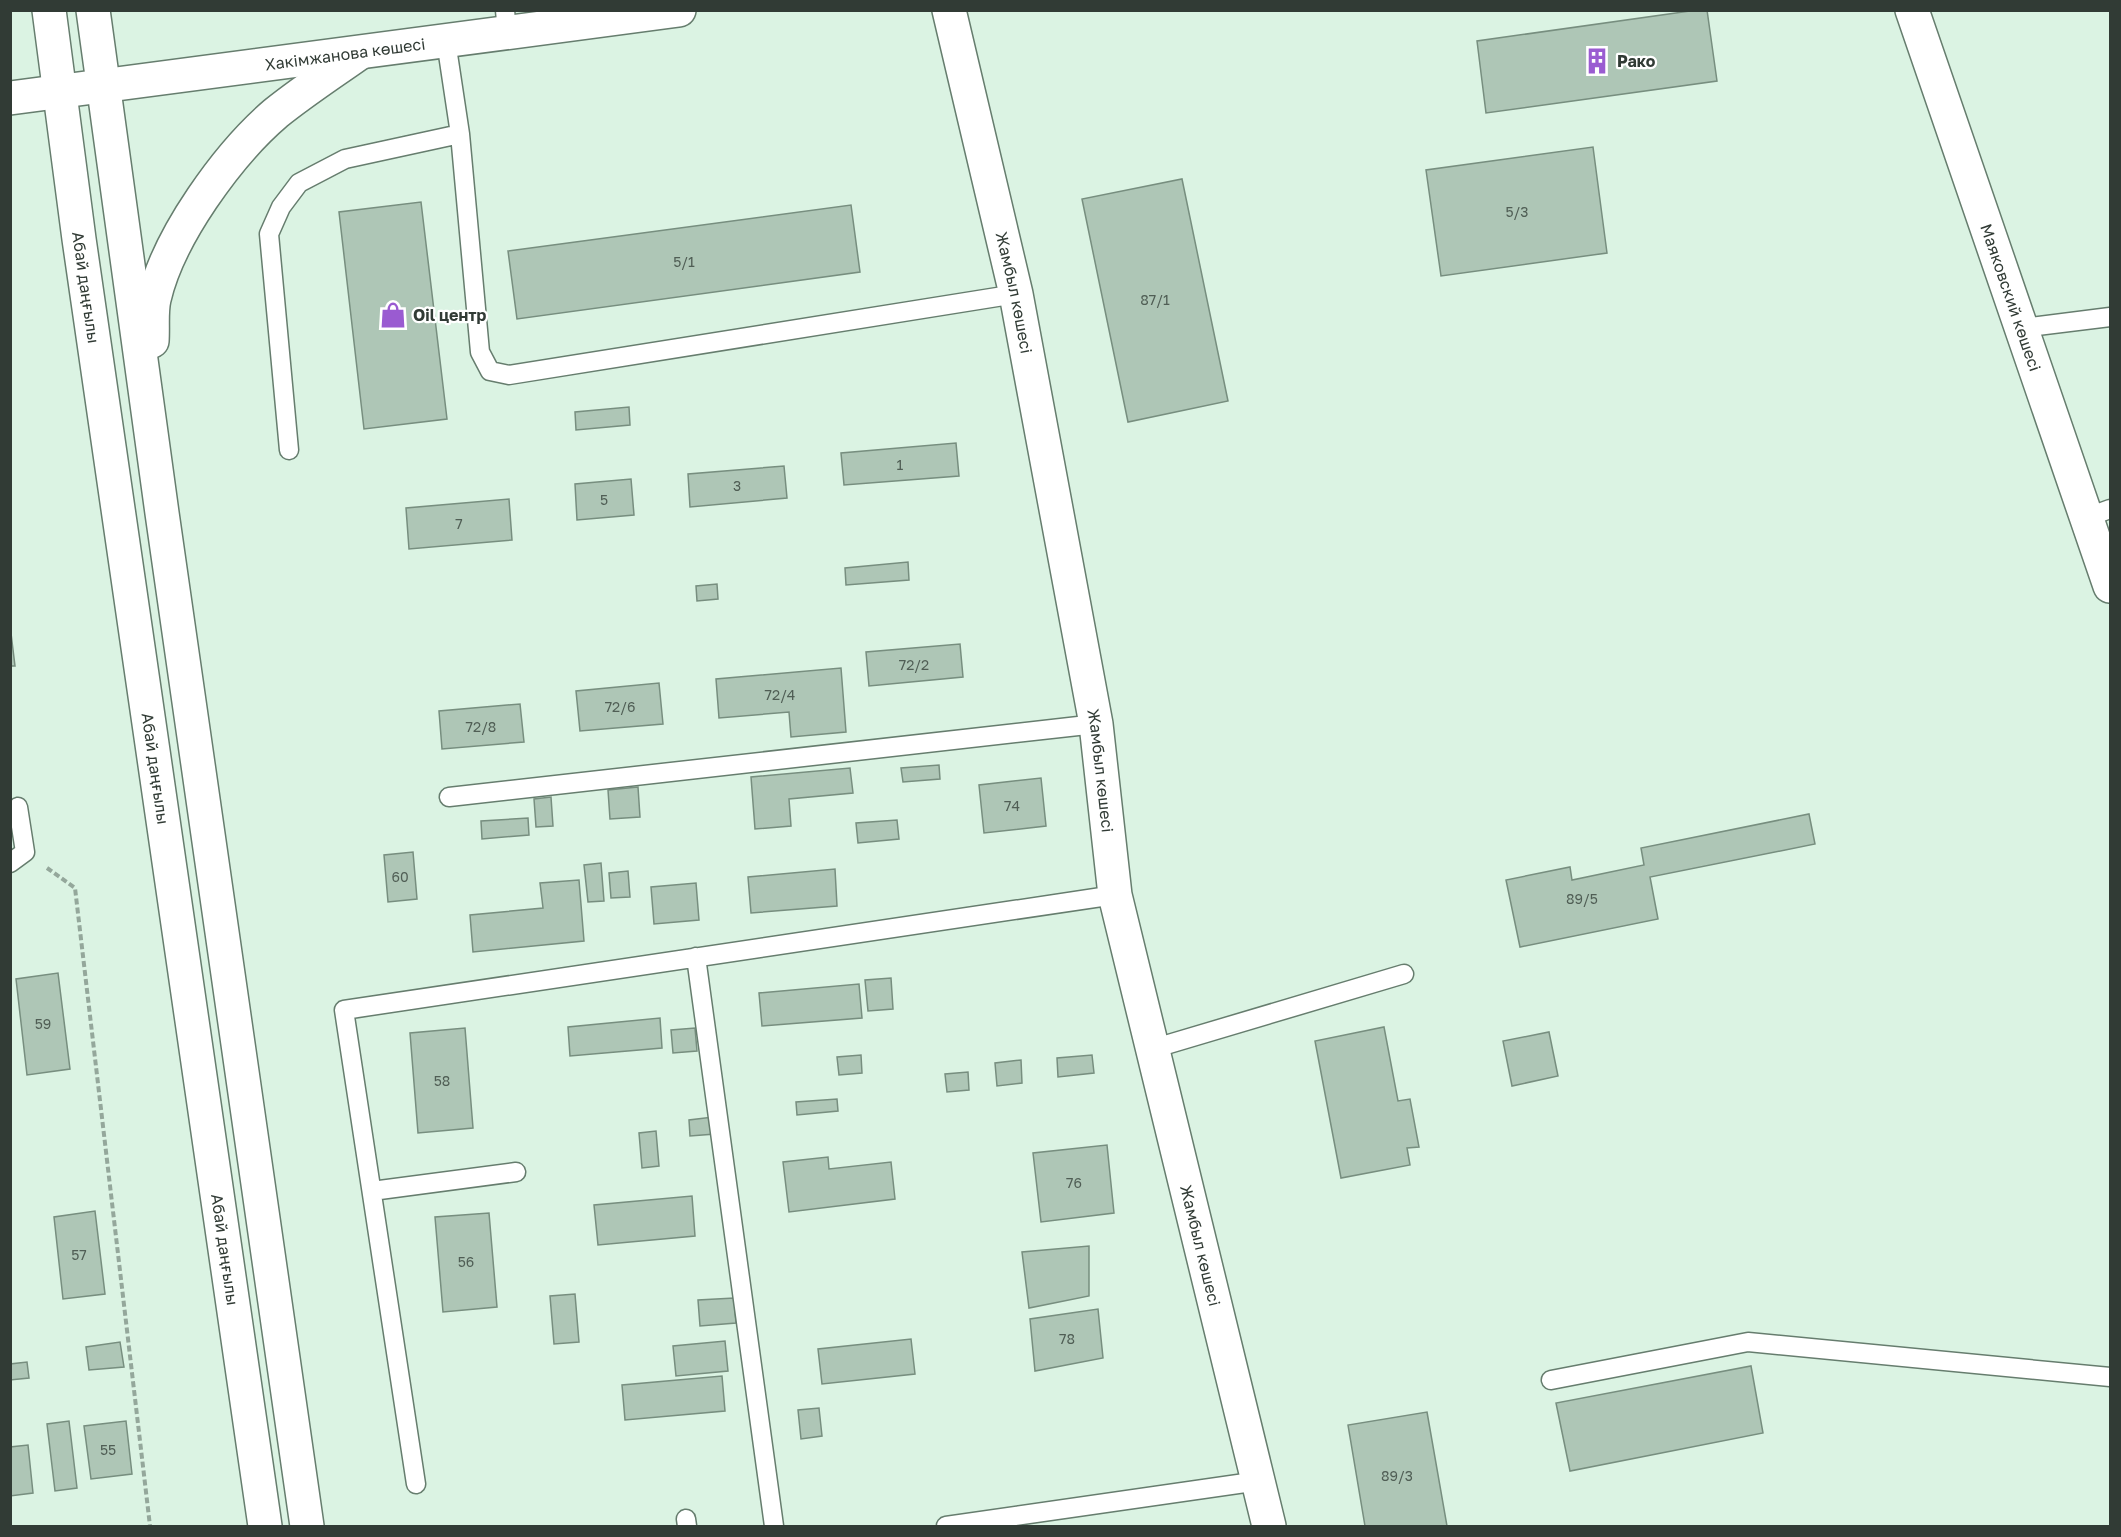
<svg xmlns="http://www.w3.org/2000/svg" width="2121" height="1537" font-family="'Golos Text',sans-serif">
<style>
.building{fill:#aec6b6;stroke:#778e7f;stroke-width:1.5}
.lines{fill:none;stroke-linecap:round;stroke-linejoin:round}
.lane-casing{stroke:#667d6e;stroke-width:21}
.street-casing{stroke:#667d6e;stroke-width:36}
.secondary-casing{stroke:#667d6e;stroke-width:36}
.path{stroke:#94a79b;stroke-width:4;stroke-dasharray:6 3;stroke-linecap:butt}
.lane{stroke:#fff;stroke-width:18}
.street{stroke:#fff;stroke-width:33}
.secondary{stroke:#fff;stroke-width:33}
.labels{text-anchor:middle;stroke-width:4.5;stroke-linejoin:round;paint-order:stroke}
.number-label{font-size:14px;fill:#505e55}
.street-label{font-size:16px;fill:#313b35;stroke:#fff}
.poi-label{font-size:16px;font-weight:bold;fill:#313b35;stroke:#fff;text-anchor:start}
</style>
<rect width="100%" height="100%" fill="#dbf3e3"/>
<path class="building" d="M1697,10H1707L1717,81L1486,113L1477,41Z
M1593,147L1607,253L1441,276L1426,170Z
M1182,179L1228,401L1128,422L1082,199Z
M421,202L447,419L364,429L339,212Z
M851,205L860,272L517,319L508,251Z
M629,407L630,425L576,430L575,412Z
M956,443L959,476L844,485L841,453Z
M784,466L787,498L690,507L688,474Z
M631,479L634,515L577,520L575,484Z
M509,499L512,540L409,549L406,508Z
M908,562L909,580L846,585L845,568Z
M717,584L718,599L697,601L696,586Z
M10,625L15,666H10Z
M960,644L963,677L869,686L866,652Z
M841,668L846,732L791,737L789,712L719,718L716,679Z
M659,683L663,724L580,731L576,691Z
M520,704L524,742L442,749L439,711Z
M939,765L940,779L903,782L901,768Z
M850,768L853,793L789,799L791,826L755,829L751,777Z
M1041,778L1046,826L984,833L979,785Z
M638,787L640,817L610,819L608,790Z
M551,797L553,826L536,827L534,799Z
M1809,814L1815,844L1650,877L1658,919L1520,947L1506,880L1570,867L1572,880L1644,865L1641,848Z
M528,818L529,835L482,839L481,821Z
M897,820L899,839L858,843L856,823Z
M413,852L417,899L388,902L384,855Z
M601,863L604,901L588,902L584,865Z
M835,869L837,906L751,913L748,877Z
M628,871L630,897L611,898L609,873Z
M579,880L584,941L473,952L470,915L543,908L540,883Z
M696,883L699,920L654,924L651,887Z
M58,973L70,1069L27,1075L16,979Z
M891,978L893,1009L868,1011L865,980Z
M859,984L862,1018L762,1026L759,993Z
M660,1018L662,1048L570,1056L568,1027Z
M1384,1027L1398,1101L1410,1099L1419,1147L1407,1148L1410,1165L1341,1178L1315,1041Z
M465,1028L473,1128L418,1133L410,1033Z
M695,1028L697,1051L673,1053L671,1030Z
M1549,1032L1558,1076L1512,1086L1503,1041Z
M861,1055L862,1073L839,1075L837,1057Z
M1092,1055L1094,1073L1058,1077L1057,1058Z
M1021,1060L1022,1083L997,1086L995,1063Z
M968,1072L969,1090L947,1092L945,1074Z
M837,1099L838,1111L797,1115L796,1102Z
M713,1117L715,1134L690,1136L689,1120Z
M656,1131L659,1166L642,1168L639,1133Z
M1107,1145L1114,1213L1041,1222L1033,1153Z
M828,1157L829,1169L891,1162L895,1199L789,1212L783,1162Z
M692,1196L695,1236L598,1245L594,1205Z
M95,1211L105,1294L63,1299L54,1217Z
M489,1213L497,1307L443,1312L435,1217Z
M1089,1246V1296L1029,1308L1022,1252Z
M575,1294L579,1342L554,1344L550,1296Z
M734,1298L736,1323L700,1326L698,1300Z
M1098,1309L1103,1358L1035,1371L1030,1319Z
M911,1339L915,1374L822,1384L818,1349Z
M725,1341L728,1371L676,1376L673,1346Z
M120,1342L124,1367L89,1370L86,1347Z
M27,1362L29,1378L10,1380V1364Z
M1751,1366L1763,1433L1570,1471L1556,1403Z
M722,1376L725,1411L625,1420L622,1385Z
M819,1408L822,1436L801,1439L798,1410Z
M1427,1412L1447,1526H1365L1348,1425Z
M69,1421L77,1488L55,1491L47,1424Z
M126,1421L132,1474L91,1479L84,1426Z
M28,1445L33,1493L10,1496V1447Z"/>
<g class="lines">
<g class="lane-casing">
<path id="lane" d="M505,10L507,33
M446,41L460,134L480,352L490,371L509,375L1016,294
M2022,328L2110,317
M289,450L269,234L281,207L299,183L345,159L460,134
M2088,517L2110,509
M449,797L1096,724
M10,863L25,852L18,807
M696,957L774,1526
M1152,1049L1404,974
M372,1191L516,1172
M1551,1380L1748,1342L2110,1377
M416,1484L344,1010L1115,895
M686,1519L687,1526
M946,1526L1259,1481"/>
</g>
<g class="street-casing">
<g id="street">
<path id="s1" d="M949,10L1016,294L1096,724L1115,895L1269,1526"/>
</g>
</g>
<g class="secondary-casing">
<g id="secondary">
<path id="s2" d="M49,10L79,239L265,1526"/>
<path d="M93,10L162,513L307,1526"/>
<path id="s3" d="M1912,10L2110,586"/>
<path id="s4" d="M10,98L679,10"/>
<path d="M152,341C153,327 151,312 154,299C168,237 228,154 276,113C302,92 331,73 358,54"/>
</g>
</g>
<path class="path" d="M47,868L75,888L150,1526"/>
<use href="#lane" class="lane"/>
<use href="#street" class="street"/>
<use href="#secondary" class="secondary"/>
</g>
<defs>
<g id="building-bare" transform="scale(2.07)"><path d="M-4-6H4V6H1V3H-1V6H-4ZM-2.5-4.3h1.7v1.8h-1.7ZM.8-4.3h1.7v1.8H.8ZM-2.5-1h1.7V.8h-1.7ZM.8-1h1.7V.8H.8Z" fill="#9a5bd1" stroke="#fff" stroke-width="2.5" paint-order="stroke"/></g>
<g id="shop-bare" transform="scale(2.07)"><path d="M-5-2.5h2.3a2.7 3.5 0 0 1 5.4 0H5L5.5 6h-11ZM-1.5-2.5h3a1.5 2.3 0 0 0-3 0Z" fill="#9a5bd1" stroke="#fff" stroke-width="2.5" paint-order="stroke"/></g>
</defs>
<g fill-rule="evenodd">
<use href="#building-bare" x="1597" y="61"/>
<use href="#shop-bare" x="393" y="315"/>
</g>
<g class="labels">
<g class="number-label">
<text x="1517" y="217">5/3</text>
<text x="684" y="267">5/1</text>
<text x="1155" y="305">87/1</text>
<text x="900" y="470">1</text>
<text x="737" y="491">3</text>
<text x="604" y="505">5</text>
<text x="459" y="529">7</text>
<text x="914" y="670">72/2</text>
<text x="780" y="700">72/4</text>
<text x="620" y="712">72/6</text>
<text x="481" y="732">72/8</text>
<text x="1012" y="811">74</text>
<text x="400" y="882">60</text>
<text x="1582" y="904">89/5</text>
<text x="43" y="1029">59</text>
<text x="442" y="1086">58</text>
<text x="1074" y="1188">76</text>
<text x="79" y="1260">57</text>
<text x="466" y="1267">56</text>
<text x="1067" y="1344">78</text>
<text x="108" y="1455">55</text>
<text x="1397" y="1481">89/3</text>
</g>
<g class="street-label">
<text dy="6" stroke="none"><textPath href="#s4" startOffset="338">Хакімжанова көшесі</textPath></text>
<text dy="6" stroke="none"><textPath href="#s2" startOffset="280">Абай даңғылы</textPath></text>
<text dy="6" stroke="none"><textPath href="#s1" startOffset="290">Жамбыл көшесі</textPath></text>
<text dy="6" stroke="none"><textPath href="#s3" startOffset="304">Маяковский көшесі</textPath></text>
<text dy="6" stroke="none"><textPath href="#s2" startOffset="766">Абай даңғылы</textPath></text>
<text dy="6" stroke="none"><textPath href="#s1" startOffset="776">Жамбыл көшесі</textPath></text>
<text dy="6" stroke="none"><textPath href="#s1" startOffset="1262">Жамбыл көшесі</textPath></text>
<text dy="6" stroke="none"><textPath href="#s2" startOffset="1252">Абай даңғылы</textPath></text>
</g>
<g class="poi-label">
<text x="1617" y="67">Рако</text>
<text x="413" y="321">Oil центр</text>
</g>
</g>
<rect width="2121" height="1537" fill="none" stroke="#313b35" stroke-width="24"/>
</svg>
